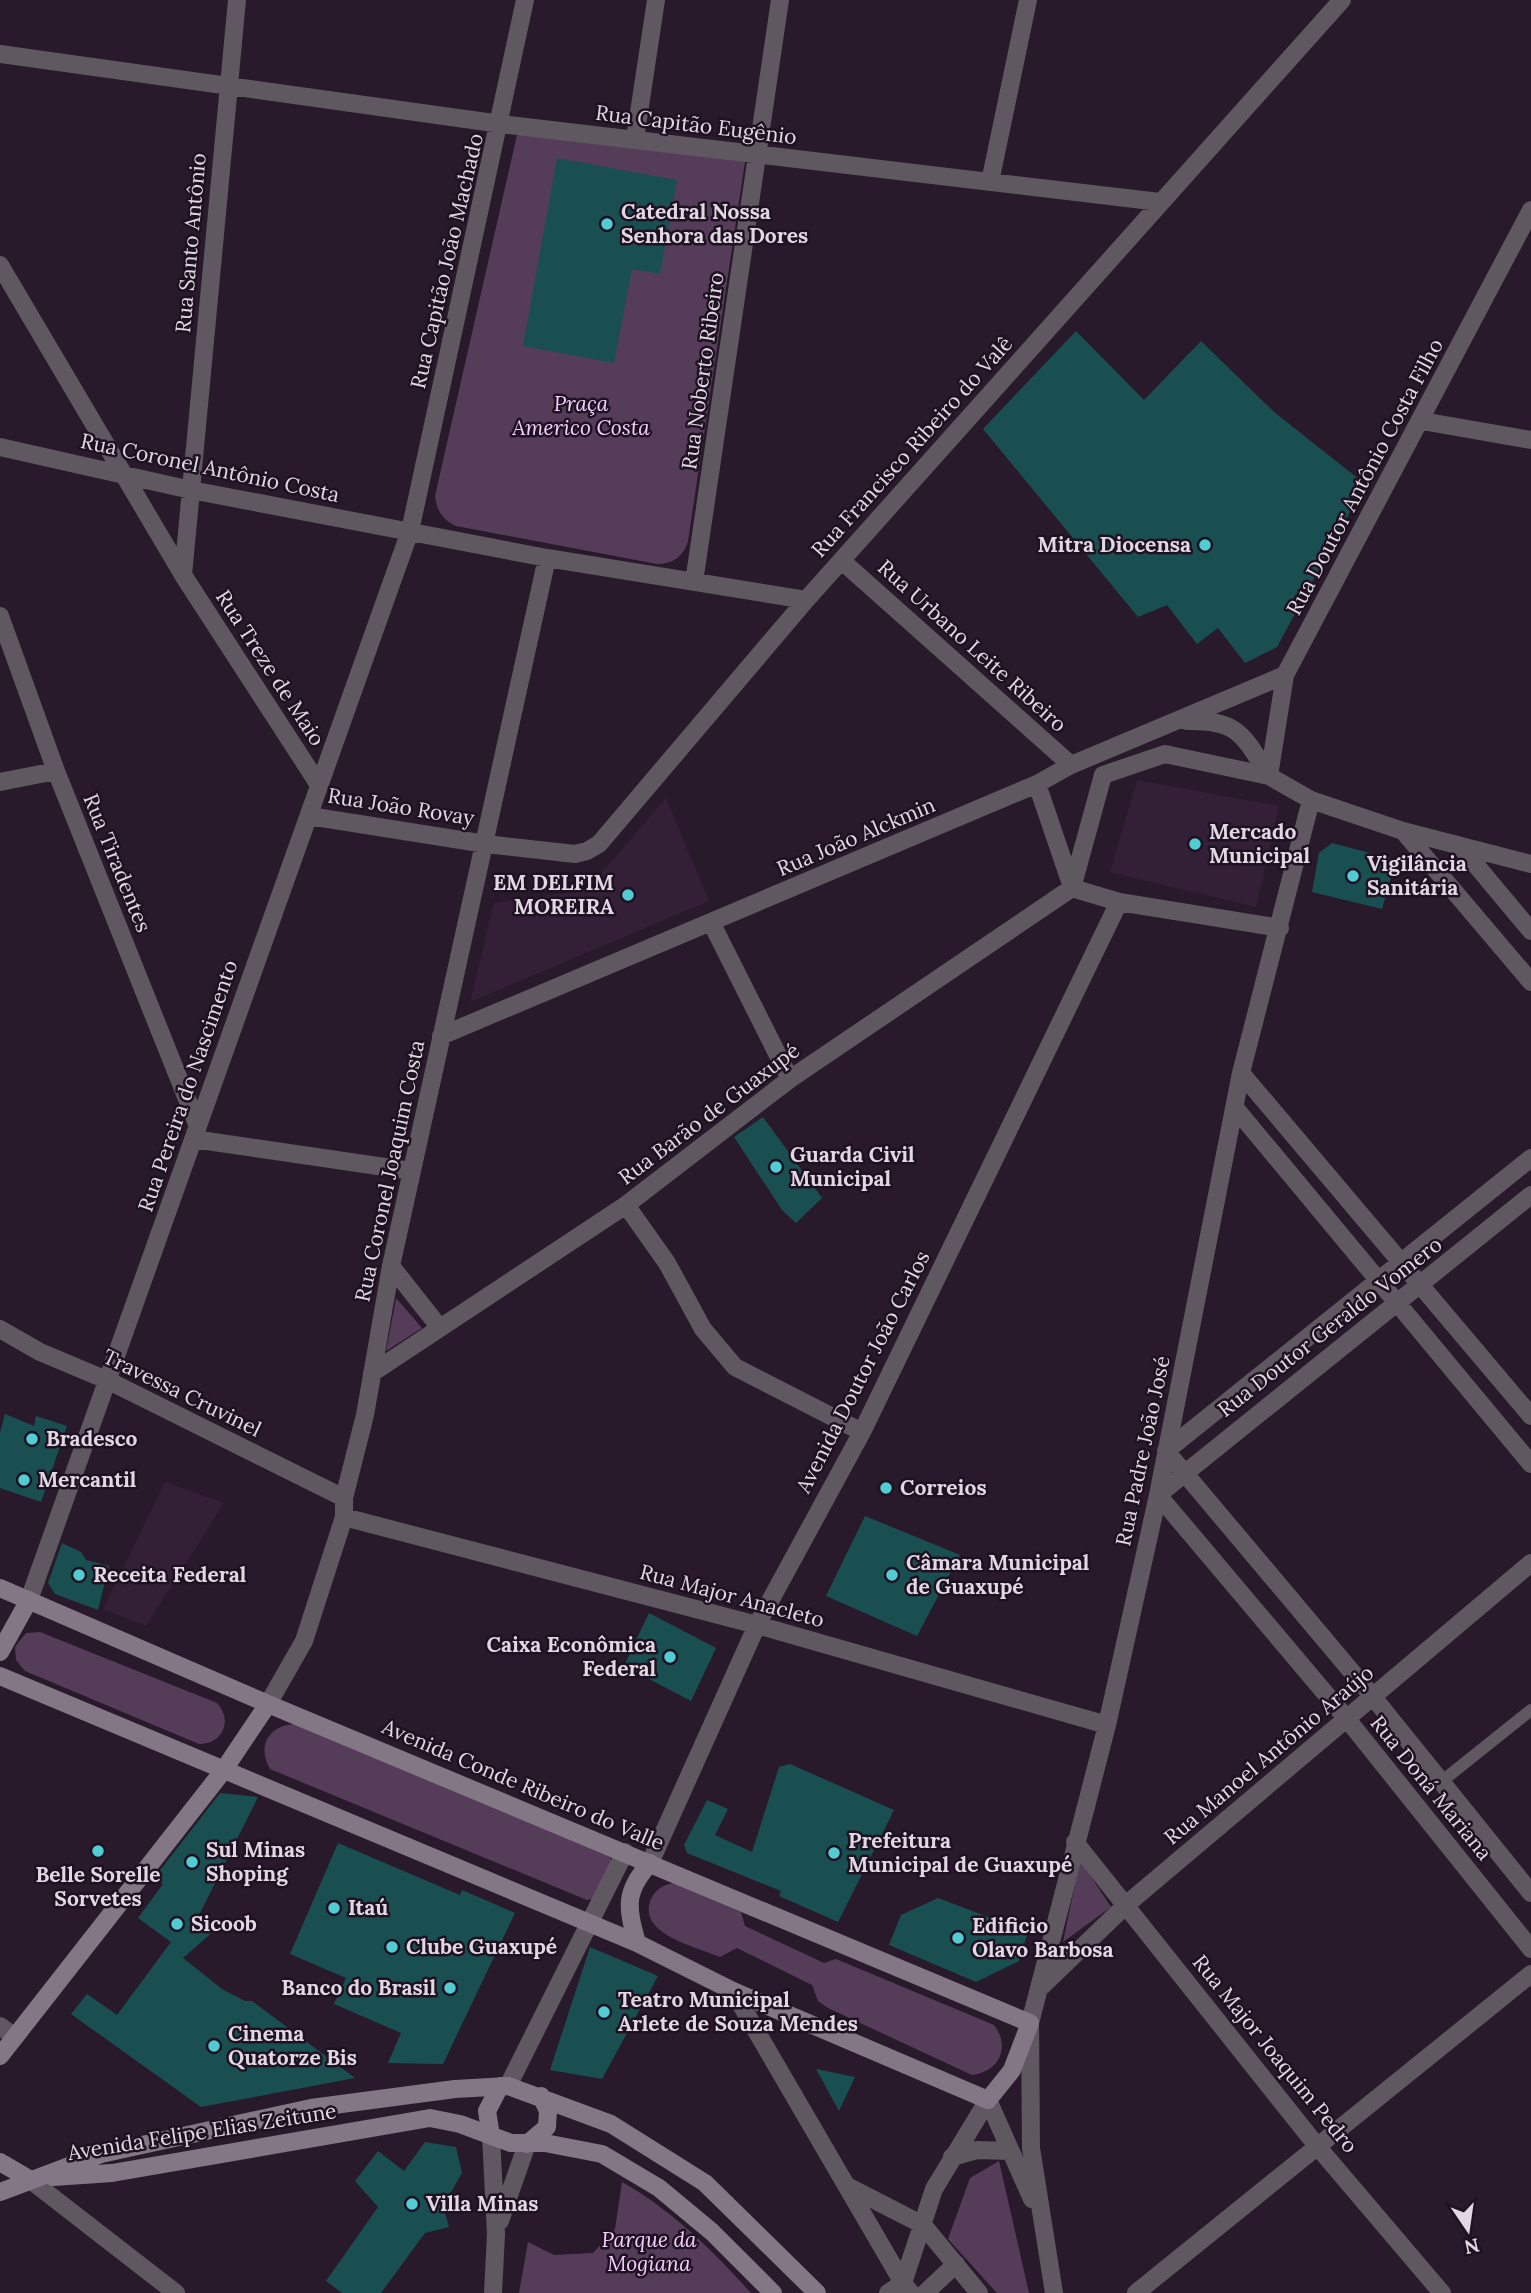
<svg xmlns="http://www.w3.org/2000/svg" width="1531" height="2293" font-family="Lora,serif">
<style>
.built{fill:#332036}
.green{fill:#553d5a}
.building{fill:#1a4f52}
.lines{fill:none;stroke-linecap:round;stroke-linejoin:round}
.lane{stroke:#5f5860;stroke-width:12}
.street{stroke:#5f5860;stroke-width:18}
.secondary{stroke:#837785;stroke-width:18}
.poi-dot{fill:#51ccd3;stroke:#1e1121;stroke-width:2.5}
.labels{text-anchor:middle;stroke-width:5;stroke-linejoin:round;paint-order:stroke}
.street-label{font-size:21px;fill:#e1d8e3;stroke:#1e1121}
.poi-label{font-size:21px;font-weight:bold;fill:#e1d8e3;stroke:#1e1121;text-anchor:start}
.park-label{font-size:21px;font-style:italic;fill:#f5cffd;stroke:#1e1121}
</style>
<rect width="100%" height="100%" fill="#281a2b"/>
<path class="built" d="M1137,780L1279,806L1256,907L1110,872Z
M666,798L709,901L470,1002L494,903L587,890Z
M165,1482L224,1503L146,1626L103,1609Z"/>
<path class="green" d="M519,126L745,162L688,541C684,556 673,564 657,564L456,526C442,519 437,511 435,496Z
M396,1298L422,1328L386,1351L396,1299Z
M40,1632L217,1703C233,1720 223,1744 199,1744L25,1671L16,1660L15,1647L26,1633Z
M294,1724L610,1857L613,1866L596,1898L587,1900L270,1769C257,1747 268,1726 294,1724Z
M1080,1860L1111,1907L1063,1942Z
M673,1883L741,1912L745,1926L824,1963L836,1959L994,2025C1011,2047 999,2072 972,2075L828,2008L818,2001L812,1985L737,1948L720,1957C697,1947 636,1934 651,1899C655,1890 663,1885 673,1883Z
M999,2161L1029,2293H997L948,2239L970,2178Z
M622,2182C673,2211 712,2250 751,2293H519L528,2242L554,2255L593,2253L615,2229Z"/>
<path class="building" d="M557,158L677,180L660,274L632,269L614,363L523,346Z
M1076,331L1144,400L1201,341L1274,412L1365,484L1277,647L1245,663L1218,628L1197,644L1167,605L1138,617L983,429Z
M1332,843L1396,860L1382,909L1312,892L1319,853Z
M763,1117L822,1198L796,1223L782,1210L734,1137Z
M5,1414L34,1426L36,1416L67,1426L41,1502L0,1488V1433Z
M865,1516L960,1555L917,1636L826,1596Z
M62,1543L81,1552L86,1560L109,1566L98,1610L55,1594L48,1583Z
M649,1613L716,1648L691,1701L624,1666Z
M790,1764L894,1810L838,1922L779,1896L781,1891L687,1853L684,1845L707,1800L728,1809L715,1835L752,1852L779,1767Z
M220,1793L258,1797L198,1917L215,1930L183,1958L222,1989L245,2001H252L355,2078L201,2107L71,2014L87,1994L117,2015L171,1942L138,1918L163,1884L154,1878Z
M338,1843L460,1895L462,1890L515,1913L443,2064L388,2063L401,2033L334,2004L346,1978L290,1954Z
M938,1898L1028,1932L1019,1961L976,1982L889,1945L901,1915Z
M590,1947L658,1976L602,2079L550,2070Z
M816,2069L855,2077L839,2111Z
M425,2142L456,2147L462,2173L443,2206L449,2227L425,2233L381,2293H342L326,2281L378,2207L355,2181L378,2151L404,2171Z"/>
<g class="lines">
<path class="lane" d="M1441,1782L1531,1710"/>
<path class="street" d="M0,54L501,124L1160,202
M635,139L656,0
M990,182L1028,0
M0,265L183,575L319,785
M1422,421L1531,440
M0,447L191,490L547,558L806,600
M842,561L1071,765
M183,575L237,0
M694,582L780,0
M0,616L56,771L197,1124
M1187,721C1239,720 1243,735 1269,776
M1269,776L1285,675L1531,210
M0,782L56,771
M1037,784L1072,887
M309,816L486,844L575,854L587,851L599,844L806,600L1342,0
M1403,831L1531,982
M1460,846L1531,931
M1072,888L1103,775L1165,754L1269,776L1311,800L1403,831L1531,864
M1072,888L1119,902L1280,928
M711,922L790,1079
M441,1036L1037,784L1071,765L1285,675
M1241,1073L1531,1416
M1236,1109L1531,1464
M193,1139L412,1171
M1531,1158L1166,1451L1373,1697L1531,1893
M1531,1195L1158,1495L1347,1719L1531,1949
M626,1205L667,1263L703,1329L735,1367L862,1432
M391,1266L440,1328
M0,1329L40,1352L109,1381L344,1498
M372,1373L626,1205L790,1079L1072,888
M344,1517L757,1625L1107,1725
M29,1600L410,531L525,0
M268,1704L304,1641L344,1517V1498L365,1415L391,1266L547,558
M1075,1842L1317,2146L1442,2293
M650,1863L757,1625L862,1432L1119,902
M1042,1986L1127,1904L1531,1563
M733,1991L903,2283L911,2293
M0,2026L15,2037
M508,2086L625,1852
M988,2100L1032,2199
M491,2136L496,2234L493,2293
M952,2157L977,2150L1010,2151
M29,2179L176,2293
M849,2187L923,2225L979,2293
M500,2221L527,2144
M888,2293L903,2283L934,2189L988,2100
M925,2293L956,2264
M1054,2293L1031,2148L1030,2023L1107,1725L1158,1495L1241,1073L1311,800
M1136,2293L1531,1974"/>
<path class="secondary" d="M0,1588L268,1704L1030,2023L1012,2070L988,2100L733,1991L637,1943L0,1676
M0,1652L29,1600
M637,1943C627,1907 624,1892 650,1863
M0,2056L223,1771L268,1704
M491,2136L487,2111L500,2086
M527,2144L547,2127L548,2111L541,2096
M0,2162L29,2179
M53,2177L112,2173L430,2118L460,2124L511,2143H545L602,2154L659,2188L712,2232L773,2293
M0,2192L101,2154L311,2108L455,2089L508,2086L611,2124L705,2183L817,2293"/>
</g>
<g class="poi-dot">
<circle cx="607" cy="224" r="7"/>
<circle cx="1205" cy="545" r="7"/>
<circle cx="1195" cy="844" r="7"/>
<circle cx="1353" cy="876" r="7"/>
<circle cx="628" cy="895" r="7"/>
<circle cx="776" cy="1167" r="7"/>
<circle cx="32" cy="1439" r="7"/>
<circle cx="24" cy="1480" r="7"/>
<circle cx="886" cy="1488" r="7"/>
<circle cx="79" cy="1575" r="7"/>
<circle cx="892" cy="1575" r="7"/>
<circle cx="670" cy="1657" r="7"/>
<circle cx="98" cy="1851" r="7"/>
<circle cx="834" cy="1853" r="7"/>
<circle cx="192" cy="1862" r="7"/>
<circle cx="334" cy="1908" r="7"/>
<circle cx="177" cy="1924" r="7"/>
<circle cx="958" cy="1938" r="7"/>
<circle cx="392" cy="1947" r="7"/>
<circle cx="450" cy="1988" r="7"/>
<circle cx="604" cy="2012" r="7"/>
<circle cx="214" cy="2046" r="7"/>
<circle cx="412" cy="2204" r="7"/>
</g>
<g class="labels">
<g class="street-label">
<text transform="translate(696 125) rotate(7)" y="7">Rua Capitão Eugênio</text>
<text transform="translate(191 243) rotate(-85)" y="7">Rua Santo Antônio</text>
<text transform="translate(447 261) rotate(-77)" y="7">Rua Capitão João Machado</text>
<text transform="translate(703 371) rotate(-82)" y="7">Rua Noberto Ribeiro</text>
<text transform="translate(912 447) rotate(-48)" y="7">Rua Francisco Ribeiro do Valê</text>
<text transform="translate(210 468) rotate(12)" y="7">Rua Coronel Antônio Costa</text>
<text transform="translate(1365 477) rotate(-62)" y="7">Rua Doutor Antônio Costa Filho</text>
<text transform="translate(972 646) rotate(42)" y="7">Rua Urbano Leite Ribeiro</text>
<text transform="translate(270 668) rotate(57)" y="7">Rua Treze de Maio</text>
<text transform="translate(401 807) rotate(9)" y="7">Rua João Rovay</text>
<text transform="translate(856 837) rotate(-23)" y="7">Rua João Alckmin</text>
<text transform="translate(117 863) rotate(68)" y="7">Rua Tiradentes</text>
<text transform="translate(188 1086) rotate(-71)" y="7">Rua Pereira do Nascimento</text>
<text transform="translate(709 1114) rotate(-37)" y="7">Rua Barão de Guaxupé</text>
<text transform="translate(390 1171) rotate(-78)" y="7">Rua Coronel Joaquim Costa</text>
<text transform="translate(1330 1327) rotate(-38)" y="7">Rua Doutor Geraldo Vomero</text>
<text transform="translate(863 1372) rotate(-63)" y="7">Avenida Doutor João Carlos</text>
<text transform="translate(182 1393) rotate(26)" y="7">Travessa Cruvinel</text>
<text transform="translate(1143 1451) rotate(-78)" y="7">Rua Padre João José</text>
<text transform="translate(732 1596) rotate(15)" y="7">Rua Major Anacleto</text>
<text transform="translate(1269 1755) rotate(-40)" y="7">Rua Manoel Antônio Araújo</text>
<text transform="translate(523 1785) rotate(23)" y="7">Avenida Conde Ribeiro do Valle</text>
<text transform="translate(1431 1788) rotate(51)" y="7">Rua Doná Mariana</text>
<text transform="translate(1275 2054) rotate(51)" y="7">Rua Major Joaquim Pedro</text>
<text transform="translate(202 2132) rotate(-9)" y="7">Avenida Felipe Elias Zeitune</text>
</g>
<g class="poi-label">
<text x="621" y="219">Catedral Nossa<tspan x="621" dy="24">Senhora das Dores</tspan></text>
<text x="1191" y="552" text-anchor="end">Mitra Diocensa</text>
<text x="1209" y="839">Mercado<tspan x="1209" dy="24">Municipal</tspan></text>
<text x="1367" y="871">Vigilância<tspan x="1367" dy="24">Sanitária</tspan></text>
<text x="614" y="890" text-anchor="end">EM DELFIM<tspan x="614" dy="24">MOREIRA</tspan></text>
<text x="790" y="1162">Guarda Civil<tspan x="790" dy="24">Municipal</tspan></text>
<text x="46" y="1446">Bradesco</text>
<text x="38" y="1487">Mercantil</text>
<text x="900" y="1495">Correios</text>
<text x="906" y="1570">Câmara Municipal<tspan x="906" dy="24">de Guaxupé</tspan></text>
<text x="93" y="1582">Receita Federal</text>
<text x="656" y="1652" text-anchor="end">Caixa Econômica<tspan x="656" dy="24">Federal</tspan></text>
<text x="848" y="1848">Prefeitura<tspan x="848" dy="24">Municipal de Guaxupé</tspan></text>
<text x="206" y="1857">Sul Minas<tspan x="206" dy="24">Shoping</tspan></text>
<text x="98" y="1882" text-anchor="middle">Belle Sorelle<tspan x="98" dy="24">Sorvetes</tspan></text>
<text x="348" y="1915">Itaú</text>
<text x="191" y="1931">Sicoob</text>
<text x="972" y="1933">Edificio<tspan x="972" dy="24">Olavo Barbosa</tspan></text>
<text x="406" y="1954">Clube Guaxupé</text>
<text x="436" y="1995" text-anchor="end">Banco do Brasil</text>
<text x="618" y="2007">Teatro Municipal<tspan x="618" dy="24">Arlete de Souza Mendes</tspan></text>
<text x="228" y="2041">Cinema<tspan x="228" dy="24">Quatorze Bis</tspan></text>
<text x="426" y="2211">Villa Minas</text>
</g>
<g class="park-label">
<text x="581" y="411">Praça<tspan x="581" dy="24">Americo Costa</tspan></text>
<text x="649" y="2247">Parque da<tspan x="649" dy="24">Mogiana</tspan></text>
</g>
</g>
<g transform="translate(1468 2230) rotate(167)" stroke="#1e1121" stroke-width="5" paint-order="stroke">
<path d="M0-5L12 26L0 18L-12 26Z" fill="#e1d8e3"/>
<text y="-10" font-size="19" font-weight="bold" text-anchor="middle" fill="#e1d8e3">N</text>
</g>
</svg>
